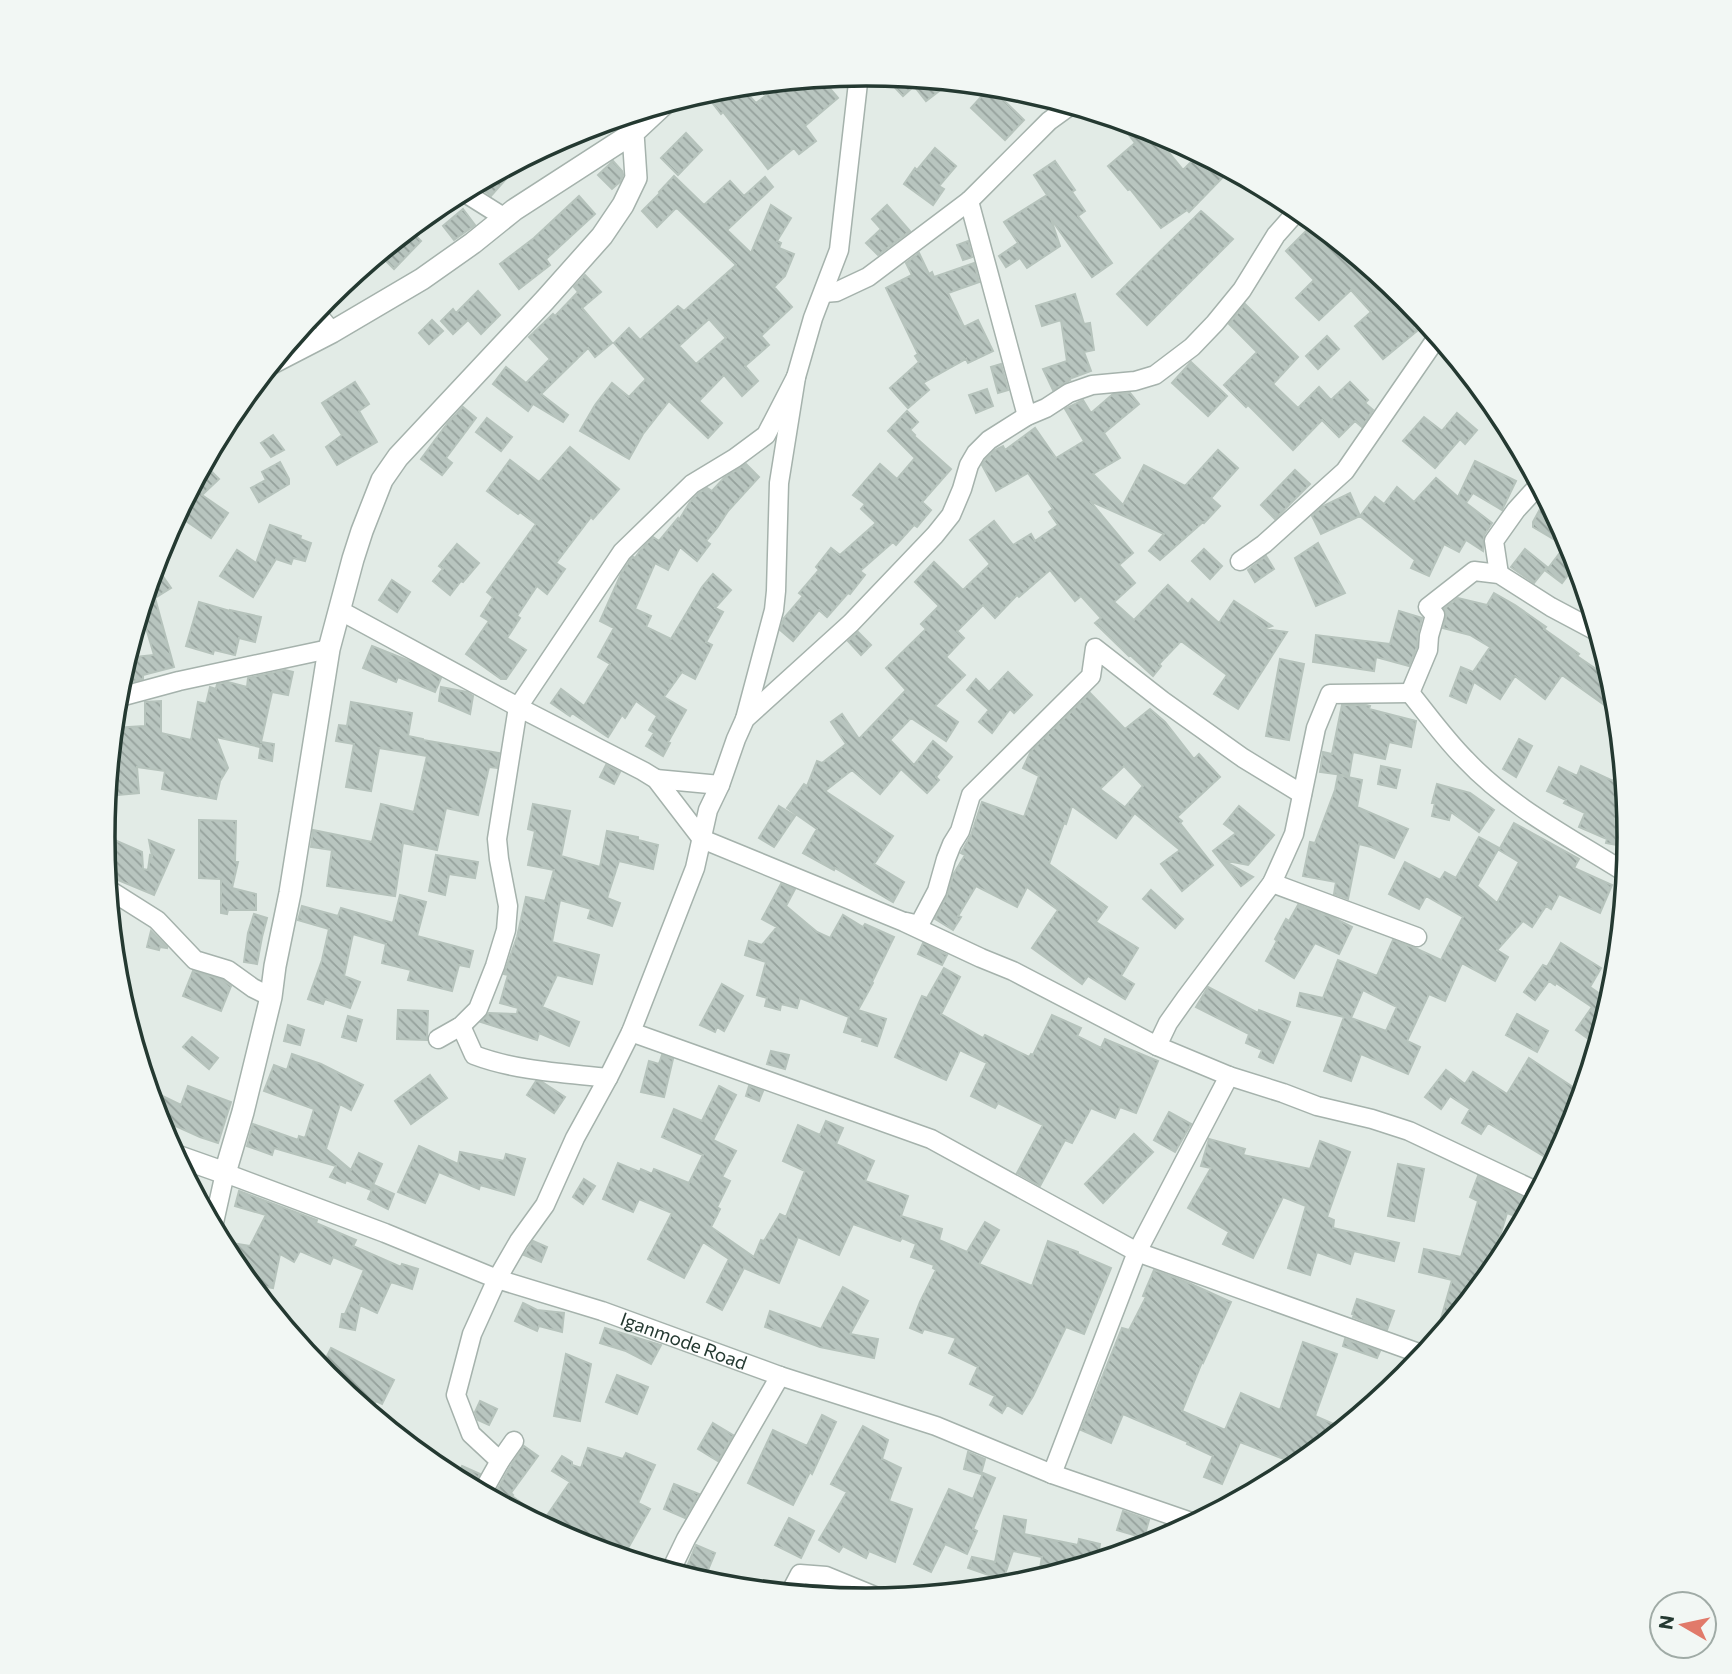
<svg xmlns="http://www.w3.org/2000/svg" width="1732" height="1674" font-family="Commissioner,sans-serif">
<style>
.building{fill:url(#building-back-hatch);stroke:#b6c3bc;stroke-width:2;fill-rule:evenodd}
.lines{fill:none;stroke-linecap:round;stroke-linejoin:round}
.minor-casing{stroke:#a5b2ac;stroke-width:21}
.tertiary-casing{stroke:#a5b2ac;stroke-width:24}
.minor{stroke:#fff;stroke-width:18}
.tertiary{stroke:#fff;stroke-width:21}
.labels{text-anchor:middle;stroke-width:6;stroke-linejoin:round;paint-order:stroke}
.street-label{font-size:19px;fill:#243931;stroke:#f2f7f4}
.rim{fill:none;stroke:#243931;stroke-width:3.5}
</style>
<defs>
<pattern id="building-back-hatch" width="6" height="6" patternUnits="userSpaceOnUse" patternTransform="scale(1.75)"><rect width="6" height="6" fill="#b8c5bf"/><path d="M-1 5l2 2M0 0l6 6M5-1l2 2" fill="none" stroke="#95a19c"/></pattern>
</defs>
<rect width="100%" height="100%" fill="#e2ebe6"/>
<path class="building" d="M883,75L937,80L943,88L926,101L914,86L903,96Z
M821,78L838,98L805,126L816,141L799,154L794,148L768,169L723,112L721,114L704,92L717,88L740,86L756,103L776,88L773,83Z
M990,87L1024,120L1005,140L971,108Z
M1117,119L1147,128L1160,146L1162,144L1183,170L1199,154L1213,161L1226,174L1189,212L1187,210L1161,228L1130,189L1128,190L1108,166L1135,143Z
M686,133L702,150L678,175L661,158Z
M935,148L956,166L939,186L944,189L933,205L904,184L915,168L917,170Z
M521,160L522,161L491,196L475,184Z
M613,161L622,171L623,175L620,182L612,189L598,175Z
M1055,161L1075,190L1072,192L1085,211L1078,216L1112,263L1092,277L1051,219L1060,246L1027,268L1020,258L1006,267L999,256L1018,243L1004,222L1047,195L1034,175Z
M674,176L704,205L730,181L744,196L765,177L773,187L727,230L751,253L771,205L791,218L777,241L781,243L779,248L794,254L785,276L774,287L792,307L761,336L769,345L745,366L758,381L742,396L724,375L699,401L722,423L708,438L669,401L643,434L629,459L580,431L595,405L612,383L629,397L646,379L614,343L629,328L640,340L678,306L684,311L736,265L678,209L676,208L657,227L642,211L660,193L659,192ZM709,319L726,338L696,364L679,346Z
M579,196L595,214L546,259L550,265L519,289L500,264L534,238Z
M887,205L910,231L878,255L866,243L881,229L872,219Z
M463,209L475,225L454,240L443,226Z
M1201,211L1233,239L1147,325L1117,294Z
M1317,224L1406,297L1423,318L1413,327L1417,331L1383,359L1355,326L1371,312L1351,290L1319,320L1296,298L1314,280L1286,251L1306,231L1308,233Z
M409,229L421,241L394,269L379,254Z
M968,241L972,257L963,260L957,245Z
M919,253L929,274L932,272L934,277L974,263L979,282L948,293L964,327L978,320L993,351L968,363L966,359L923,383L929,390L908,408L890,388L919,362L915,356L918,354L886,288L912,275L906,263Z
M585,275L601,292L582,308L612,343L595,357L588,348L541,394L568,415L563,422L533,404L528,411L493,384L506,367L526,383L550,359L529,337L553,314L555,316L578,292L574,287Z
M478,291L500,315L481,334L468,320L453,334L441,321L453,309L456,313Z
M1075,294L1084,324L1090,323L1094,350L1084,352L1091,371L1069,379L1070,380L1053,390L1043,369L1067,361L1061,320L1042,326L1036,306Z
M1245,304L1298,357L1273,384L1298,408L1319,387L1331,400L1350,382L1368,400L1365,403L1373,410L1362,427L1355,421L1339,437L1322,420L1293,450L1248,405L1246,407L1224,385L1257,352L1229,324Z
M432,320L443,331L429,344L419,333Z
M1327,336L1339,349L1318,369L1306,356Z
M1191,362L1227,396L1208,416L1172,383Z
M1001,364L1008,390L998,393L991,367Z
M355,382L369,404L359,411L377,442L337,465L326,447L342,435L322,403Z
M987,389L993,406L976,413L969,395Z
M1130,393L1139,404L1104,433L1120,458L1093,474L1123,505L1144,465L1185,486L1218,450L1238,468L1211,498L1220,506L1204,523L1203,522L1160,560L1149,551L1164,534L1090,501L1133,553L1119,565L1135,583L1114,602L1134,620L1168,585L1188,604L1192,599L1219,623L1234,601L1272,626L1264,629L1287,632L1238,709L1214,694L1227,675L1181,641L1159,664L1161,666L1153,676L1130,655L1129,656L1095,623L1101,618L1081,596L1075,601L1050,570L1019,597L1017,595L995,618L983,605L957,631L964,638L946,657L965,675L935,706L958,722L946,741L911,718L890,740L914,765L933,741L952,757L936,777L939,780L927,793L901,769L880,794L852,770L825,791L893,836L874,864L904,882L893,902L835,868L834,870L803,853L817,829L787,808L804,784L807,786L817,761L822,763L846,744L831,722L842,714L859,739L906,690L886,668L926,629L921,624L939,606L915,582L934,562L963,590L990,564L970,540L994,521L1013,545L1031,534L1035,541L1058,525L1049,512L1053,509L1028,473L996,491L982,465L985,460L995,450L1003,446L1005,450L1035,428L1056,458L1084,441L1065,409L1083,400L1091,413L1113,394Z
M463,407L476,418L446,458L452,463L442,475L421,459L447,424Z
M907,411L918,422L910,430L915,435L914,436L951,469L922,502L931,510L917,527L914,525L896,545L893,542L860,571L865,575L850,594L848,593L827,617L819,610L793,641L780,630L784,618L803,596L799,593L819,570L816,567L831,548L840,555L876,523L861,509L865,504L853,495L880,464L897,479L915,458L888,431Z
M1457,413L1477,430L1465,444L1460,439L1435,468L1403,441L1424,417L1442,431Z
M487,418L512,437L501,451L476,432Z
M273,435L284,450L271,457L261,443Z
M570,447L619,489L593,519L591,517L556,563L565,569L547,594L537,586L517,616L520,618L507,638L526,650L506,679H501L466,654L489,621L481,616L493,597L487,592L536,524L520,512L518,514L487,491L510,460L539,482Z
M1475,461L1516,481L1502,510L1473,493L1466,503L1492,523L1484,535L1483,551L1466,540L1459,552L1444,544L1429,576L1411,568L1415,560L1360,516L1375,497L1384,504L1397,487L1414,502L1436,478L1458,497Z
M280,462L289,479V484L259,502L251,488L266,480L262,472Z
M204,464L219,479L202,495L228,513L211,538L180,517L178,519L175,517Z
M746,464L759,477L728,511L717,528L706,541L710,544L697,561L680,547L668,570L655,563L635,609L651,616L646,627L671,639L702,587L713,574L731,590L715,608L723,612L706,642L712,645L695,679L682,672L664,697L686,710L668,742L670,743L663,756L646,746L654,733L649,730L657,716L636,701L625,718L622,715L608,737L572,713L570,716L551,703L561,689L584,706L610,664L598,657L614,628L600,621L621,574L631,559L633,557L635,558L639,552L653,537L659,541L678,518L679,520L690,502L699,493L707,488L712,491L724,478Z
M1295,470L1310,484L1275,519L1261,505Z
M1350,493L1360,516L1321,534L1312,516L1323,506Z
M1546,498L1572,545L1577,563L1562,583L1546,571L1565,546L1533,527V522Z
M270,525L301,536L300,539L311,543L305,561L293,558L291,564L276,559L253,597L220,576L237,550L256,563Z
M1318,543L1345,593L1316,606L1295,558Z
M457,544L479,563L463,582L461,581L450,595L433,581L443,569L439,566Z
M1204,549L1222,566L1210,579L1192,561Z
M1525,549L1547,567L1534,583L1511,567Z
M1266,556L1274,569L1255,582L1248,570Z
M155,565L171,588L155,598L174,667L143,675V679L125,684L123,668L126,658L154,655L146,628L134,632Z
M392,580L410,592L397,612L379,600Z
M1494,593L1515,605L1546,627L1544,629L1579,654L1577,656L1612,680L1615,688L1617,714L1562,675L1545,699L1515,676L1500,699L1474,682L1466,703L1450,696L1461,667L1473,672L1490,647L1470,635L1443,628L1446,617L1444,609L1458,598L1487,605Z
M199,602L230,611V610L261,617L255,642L239,638L235,655L214,650L213,654L186,646Z
M1399,611L1422,618L1418,633L1417,647L1409,666L1376,657L1374,671L1313,662L1316,635L1390,644Z
M858,632L871,645L861,655L848,641Z
M372,646L412,662L441,678L435,692L398,677L396,682L363,668Z
M1280,659L1304,664L1289,740L1266,736Z
M285,670L293,672L288,695L272,692L261,742L274,744L272,761L259,758L261,744L260,747L216,737L228,768L220,781L216,799L200,796V791L198,796L162,789L165,771L137,767L139,793L107,796L113,728L145,726V702L161,701V733L191,740L198,702L206,704L210,687L216,689L217,684L228,682L247,687L248,678Z
M1008,672L1032,695L1014,713L1010,709L992,733L979,722L989,710L967,690L976,679L989,692Z
M441,687L467,692L473,696L470,714L439,701Z
M1090,693L1125,729L1150,709L1165,722L1194,759L1199,754L1220,777L1177,817L1182,821L1180,823L1213,865L1182,891L1161,864L1180,850L1126,806L1143,786L1124,766L1100,789L1134,814L1116,838L1072,806L1066,824L1064,823L1049,864L1107,907L1096,922L1138,948L1121,976L1134,984L1125,999L1088,976L1082,984L1032,948L1058,910L1027,887L1017,907L976,886L958,916L961,917L953,930L935,919L947,896L953,875L965,855L961,853L971,835L982,802L1024,817L1039,776L1023,768L1031,751Z
M351,702L412,713L408,736L423,739V740L499,753L497,768L489,767L478,815L446,808L437,850L403,843L395,896L327,886L332,850L311,847L313,830L372,842L381,804L414,812L427,756L379,748L371,791L346,787L354,744L336,741L339,725L347,726Z
M1342,705H1366L1370,706L1369,709L1416,721L1411,747L1389,742L1385,759L1353,752L1349,776L1320,772L1323,752L1332,754Z
M1519,739L1532,746L1516,777L1503,769Z
M1622,756L1629,837L1628,847L1606,843L1607,839L1579,827L1585,813L1564,803L1566,800L1547,791L1559,767L1577,776L1581,766L1613,781Z
M606,765L620,772L614,784L600,777Z
M1381,766L1400,770L1396,788L1378,784Z
M1338,775L1362,780L1357,807L1408,829L1394,858L1371,847L1359,844L1348,899L1334,894L1336,882L1303,876L1310,842L1315,843L1335,790Z
M1437,784L1470,793L1494,810L1479,832L1451,812L1449,820L1432,816L1435,803H1432Z
M533,804L570,811L561,856L600,867L607,831L638,837V840L658,845L653,869L619,861L607,898L620,903L612,926L588,918L591,909L560,900L552,942L599,955L592,984L557,975L542,1007L579,1022L569,1046L539,1033L537,1040L481,1022L489,1013L517,1014L518,1008L500,1003L508,975L504,974L517,937L526,897L545,901L554,870L528,865L535,831L528,829Z
M779,806L795,816L774,847L759,838Z
M1239,806L1274,835L1248,865L1222,860L1253,877L1241,886L1213,851L1236,833L1224,824Z
M199,820L236,821L235,862H238L232,888L256,894V910H228L227,914L221,913V879L199,878Z
M1514,823L1579,859L1574,868L1612,885L1600,913L1559,894L1551,909L1546,906L1532,927L1523,921L1497,950L1508,957L1495,981L1462,963L1445,1001L1429,994L1407,1041L1420,1047L1408,1074L1361,1054L1351,1081L1324,1071L1344,1017L1297,1006L1300,993L1323,998L1338,960L1377,976L1393,940L1415,948L1441,960L1463,917L1426,896L1419,909L1389,894L1405,862L1440,880L1445,872L1456,878L1479,837L1499,848L1477,886L1497,903L1519,862L1499,850ZM1363,990L1397,1007L1386,1031L1351,1018Z
M103,835L142,852L143,869L148,870L150,855L152,856L149,840L174,850L154,895L106,875Z
M436,855L478,862L475,878L449,874L445,895L429,891Z
M781,884L795,889L786,906L817,932L830,938L843,915L863,927L865,924L894,937L872,982L873,983L858,1010L886,1019L877,1046L862,1041L863,1038L844,1032L849,1017L800,998L797,1008L781,1004L780,1010L765,1006L767,998L757,995L766,962L745,955L749,941L762,945L777,927L762,919Z
M1151,890L1183,919L1175,928L1143,899Z
M400,895L426,902L417,936L473,951L469,967L459,965L452,991L408,980L411,970L382,963L386,944L353,934L344,976L360,982L350,1008L325,999L323,1004L308,999L322,960L329,929L298,920L302,906L338,916L341,908L393,923Z
M1298,905L1334,918L1352,927L1339,954L1315,943L1294,978L1266,961L1277,941L1275,939L1286,919L1289,921Z
M254,914L267,918L262,937L257,964L244,962L248,933Z
M151,931L167,947V948L160,947L159,950L147,947Z
M923,943L947,955L942,965L918,954Z
M1561,943L1601,968L1590,987L1610,1001L1597,1045L1576,1030L1592,1007L1556,983L1555,985L1549,981L1535,1000L1524,992L1543,965L1547,967Z
M944,968L960,977L941,1014L983,1038L985,1035L1029,1057L1031,1054L1033,1055L1052,1015L1081,1028L1077,1036L1101,1048L1105,1039L1158,1061L1136,1113L1120,1107L1115,1118L1091,1108L1072,1143L1065,1140L1040,1186L1017,1173L1043,1125L998,1103L995,1108L971,1096L987,1063L960,1050L946,1080L895,1057L922,996L927,998Z
M193,971L223,980L231,986L221,1011L183,996Z
M722,984L743,996L724,1031L717,1027L715,1032L700,1025Z
M1208,987L1258,1013L1259,1010L1290,1022L1273,1063L1259,1057L1262,1050L1246,1043L1249,1034L1196,1007Z
M398,1010L428,1011L427,1040L397,1039Z
M1517,1014L1548,1031L1537,1052L1506,1035Z
M348,1016L362,1020L356,1041L342,1037Z
M288,1025L304,1030L300,1045L284,1041Z
M192,1037L218,1058L209,1069L183,1047Z
M771,1051L789,1055L785,1069L767,1064Z
M292,1054L321,1064L363,1085L351,1110L340,1104L326,1149L351,1170L359,1153L382,1164L371,1190L346,1180L345,1183L330,1177L336,1166L274,1148L272,1155L247,1146L253,1124L298,1140L299,1136L305,1138L314,1109L264,1091L274,1065L287,1070Z
M662,1055L673,1059L664,1097L641,1092L649,1061L659,1064Z
M1529,1058L1573,1087L1588,1066L1590,1067L1571,1130L1557,1156L1550,1152L1547,1158L1488,1123L1481,1134L1462,1123L1470,1109L1450,1096L1441,1109L1425,1097L1446,1070L1465,1084L1473,1072L1507,1094Z
M430,1075L447,1098L411,1124L395,1101Z
M536,1081L542,1082L565,1097L554,1113L527,1095Z
M188,1086L231,1102L218,1143L200,1137L169,1123L168,1125H159L148,1089L181,1105Z
M719,1086L736,1095L713,1140L736,1151L722,1177L730,1181L717,1207L720,1209L711,1227L754,1257L761,1240L764,1241L780,1214L786,1217L805,1171L783,1161L798,1125L820,1135L826,1121L843,1128L836,1144L874,1161L865,1181L908,1196L901,1216L942,1229L939,1240L967,1252L985,1222L999,1230L979,1264L1032,1286L1048,1241L1078,1252V1254L1111,1268L1084,1334L1066,1327L1033,1396L1022,1414L1007,1405L1002,1413L990,1405L995,1396L970,1384L978,1367L949,1353L956,1338L924,1329L922,1333L910,1328L920,1302L936,1270L933,1268L934,1265L911,1257L916,1244L902,1238L900,1241L853,1224L839,1255L798,1237L779,1283L744,1268L722,1310L707,1302L729,1259L703,1242L684,1278L648,1259L672,1213L639,1199L633,1212L603,1199L618,1163L640,1172L641,1169L652,1174L654,1169L689,1183L703,1155L662,1137L674,1109L702,1121Z
M749,1086L763,1091L759,1101L746,1096Z
M1169,1112L1191,1124L1175,1152L1154,1140Z
M1134,1134L1153,1152L1103,1203L1085,1184Z
M1209,1139L1245,1149L1243,1155L1310,1169L1320,1141L1350,1152L1327,1217L1334,1220L1333,1228L1399,1243L1394,1261L1354,1251L1350,1264L1317,1252L1310,1275L1288,1268L1306,1206L1283,1197L1253,1258L1223,1244L1229,1232L1188,1208L1211,1168L1201,1166Z
M419,1146L458,1164L460,1152L504,1161L506,1154L525,1159L514,1195L480,1185L479,1189L439,1172L425,1203L398,1192Z
M1398,1164L1424,1169L1414,1221L1388,1216Z
M1478,1176L1532,1202L1523,1219L1507,1213L1492,1262L1489,1261L1483,1283L1434,1343L1452,1280L1419,1272L1424,1249L1461,1257L1478,1201L1470,1197Z
M584,1179L595,1186L583,1204L573,1197Z
M374,1185L394,1194L388,1209L368,1199Z
M239,1191L317,1220L316,1223L356,1240L353,1246L401,1267L402,1264L418,1269L412,1289L391,1282L377,1313L360,1305L355,1330L340,1327L342,1314H345L364,1270L333,1257L330,1264L300,1251L294,1262L280,1254L273,1288L250,1284L231,1261L220,1241L250,1246L266,1215L235,1206Z
M533,1241L547,1247L541,1262L524,1255Z
M1154,1270L1189,1283L1231,1302L1203,1363L1202,1362L1182,1411L1225,1430L1241,1393L1280,1410L1303,1342L1337,1354L1315,1416L1343,1428L1290,1472L1274,1480L1284,1459L1240,1442L1222,1484L1204,1477L1213,1456L1187,1444L1188,1442L1123,1414L1111,1443L1081,1430L1122,1328L1129,1330L1146,1297L1143,1296Z
M843,1287L868,1301L850,1334L878,1339L874,1358L820,1347L765,1327L770,1311L821,1329Z
M1357,1299L1394,1311L1387,1330L1353,1317L1354,1315L1352,1314Z
M523,1303L537,1310L564,1313L562,1332L539,1326L537,1331L515,1321Z
M605,1328L661,1345L651,1364L626,1351L600,1343Z
M1345,1339L1380,1351L1377,1358L1343,1346Z
M331,1348L394,1380L382,1404L376,1401L371,1414L326,1377L320,1370Z
M566,1354L591,1364L580,1421L554,1416Z
M617,1375L648,1387L637,1414L606,1402Z
M480,1401L497,1409L489,1425L478,1420L475,1412Z
M822,1415L836,1422L812,1474L810,1472L793,1505L748,1483L773,1430L807,1446Z
M713,1423L733,1435L718,1461L698,1449Z
M863,1426L888,1440L882,1459L901,1468L889,1501L912,1509L895,1562L869,1551L866,1558L843,1546L839,1552L819,1540L847,1492L831,1484Z
M524,1446L538,1456L511,1493L513,1495L512,1496L535,1513L530,1519L492,1499L510,1467Z
M588,1448L623,1459L626,1453L655,1465L638,1503L650,1509L623,1557L577,1543L580,1537L548,1514L570,1482L552,1471L562,1456L572,1462V1465L581,1468Z
M968,1452L985,1459L981,1474L964,1469Z
M462,1466L480,1474L472,1487L456,1479Z
M983,1473L995,1478L973,1529L977,1531L967,1554L945,1544L931,1572L914,1564L949,1489L973,1499Z
M674,1484L699,1494L685,1518L664,1509Z
M1123,1511L1149,1520L1144,1538L1117,1530Z
M1004,1516L1026,1520L1024,1534L1078,1545L1079,1539L1100,1544L1097,1561L1038,1579L1042,1557L1013,1551L1003,1580L968,1568L972,1557L995,1562Z
M789,1518L814,1531L801,1558L775,1545Z
M696,1545L715,1553L703,1582L683,1576Z"/>
<g class="lines">
<g class="minor-casing">
<g id="minor">
<path d="M462,191L505,218"/>
<path d="M969,201L1027,416"/>
<path d="M824,293L836,292L868,277L969,201L1049,121L1071,105"/>
<path d="M315,311L332,332"/>
<path d="M1240,561L1264,544L1345,471L1438,336"/>
<path d="M1499,574L1494,541L1516,510L1539,485"/>
<path d="M339,610L518,707L643,771L656,779L702,839L904,922L981,958L1013,971L1157,1046L1229,1076L1283,1093L1317,1106L1372,1119L1409,1131L1538,1192"/>
<path d="M1410,693L1428,650L1429,636L1435,615L1428,607L1474,571L1499,574L1551,607L1598,632"/>
<path d="M1410,693C1428,715 1445,739 1465,759C1510,807 1571,838 1626,873"/>
<path d="M116,698L179,681L329,649"/>
<path d="M745,719L774,610L776,591L779,483L796,377L813,318L839,250L859,74"/>
<path d="M656,779L720,785"/>
<path d="M1272,883L1417,937"/>
<path d="M108,889L157,920L195,960L228,970L253,988L271,997"/>
<path d="M906,922L919,925L937,891L946,859L952,844L960,831L971,795L1091,676L1095,648L1163,701L1243,758L1302,794"/>
<path d="M461,1026L474,1055C516,1071 564,1073 608,1078"/>
<path d="M631,1032L931,1139L1137,1252L1424,1355"/>
<path d="M438,1039L461,1026L478,1009L495,966L506,930L508,906L499,859L497,839L518,707L622,552L692,484L735,458L766,435L796,377"/>
<path d="M1157,1046L1168,1023L1185,999L1272,883L1294,834L1316,728L1330,694L1410,693"/>
<path id="s1" d="M213,1227L225,1173L385,1233L497,1279L602,1311L780,1376L936,1426L1052,1474L1194,1523"/>
<path d="M500,1461L471,1434L456,1395L472,1334L497,1279L519,1241L545,1205L575,1138L608,1078L631,1032L695,868L708,810L720,785L736,739L745,719L851,623L935,535L951,515L962,489L969,465L976,453L989,440L1027,416L1046,408L1069,393L1092,385L1135,381L1155,375L1192,347L1215,323L1242,290L1276,235L1299,209"/>
<path d="M1052,1474L1137,1252L1229,1076"/>
<path d="M482,1493L500,1461L514,1441"/>
<path d="M670,1572L686,1539L780,1376"/>
<path d="M790,1593L800,1574L826,1576L882,1599"/>
</g>
</g>
<g class="tertiary-casing">
<path id="tertiary" d="M272,363L332,332L422,279L473,243L514,210L633,133L663,105
M174,1155L225,1173L243,1112L271,997L275,966L290,893L329,649L353,559L362,531L382,480L398,457L545,300L602,236L623,205L636,178L633,133"/>
</g>
<use href="#minor" class="minor"/>
<use href="#tertiary" class="tertiary"/>
</g>
<g class="labels">
<g class="street-label">
<text dy="7" stroke="none"><textPath href="#s1" startOffset="544">Iganmode Road</textPath></text>
</g>
</g>
<path d="M0 0H1732V1674H0ZM115 837a751 751 0 1 1 1502 0a751 751 0 1 1-1502 0Z" fill="#f2f7f4" fill-rule="evenodd"/>
<path class="rim" d="M115 837a751 751 0 1 1 1502 0a751 751 0 1 1-1502 0Z"/>
<g transform="translate(1683 1625) rotate(279)"><circle r="33" fill="#f2f7f4" stroke="#a0aba6" stroke-width="2"/>
<path d="M0-5L12 26L0 18L-12 26Z" fill="#e17a6a"/>
<text y="-10" font-size="19" font-weight="bold" text-anchor="middle" fill="#243931">N</text>
</g>
</svg>
